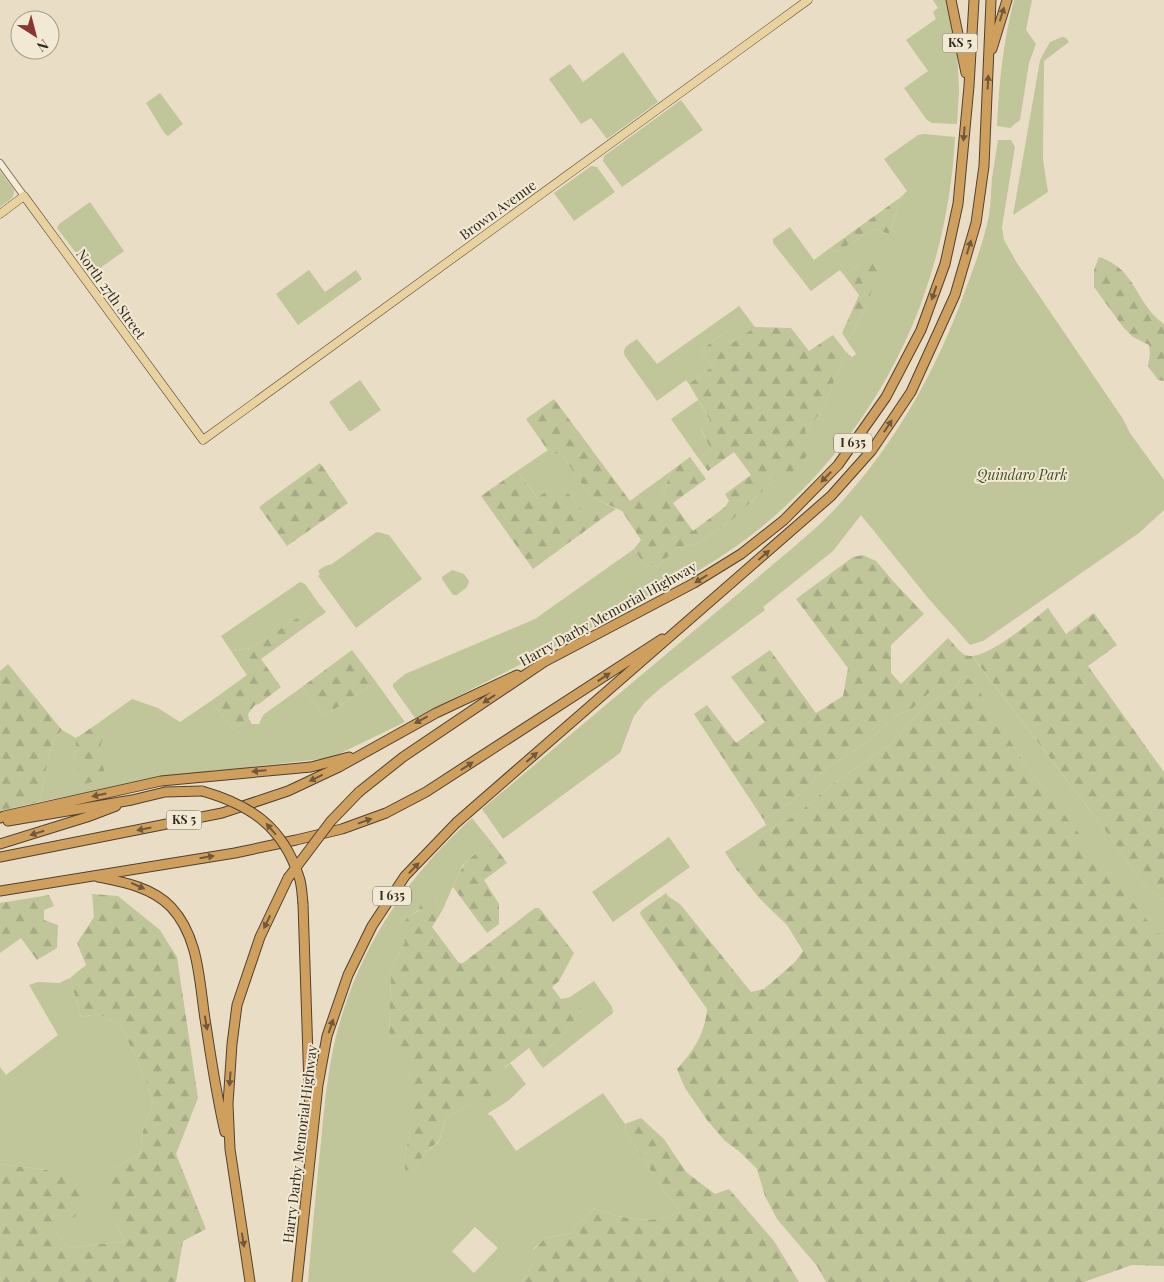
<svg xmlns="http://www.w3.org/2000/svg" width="1164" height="1282" font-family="'Playfair Display',serif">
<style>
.green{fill:#c0c59a;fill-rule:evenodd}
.forest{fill:url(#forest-firs)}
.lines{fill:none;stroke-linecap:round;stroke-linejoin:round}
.minor-casing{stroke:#81715d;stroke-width:8}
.major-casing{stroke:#504031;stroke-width:9}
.highway-casing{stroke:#504031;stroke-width:11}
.minor{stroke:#f5ecd7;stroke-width:6}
.major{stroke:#e8d3a0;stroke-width:8}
.highway{stroke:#cf9f5e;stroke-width:9}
.highway-bridge-casing{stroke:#504031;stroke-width:11;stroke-linecap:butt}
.highway-bridge{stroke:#cf9f5e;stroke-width:9}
.oneway{fill:#715838}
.labels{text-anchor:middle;stroke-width:4;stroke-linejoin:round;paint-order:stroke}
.shield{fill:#f1e9d3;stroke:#6c6355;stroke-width:1}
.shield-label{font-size:12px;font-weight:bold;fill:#33291f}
.street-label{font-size:14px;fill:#33291f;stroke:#f1e9d3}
.park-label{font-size:14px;font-style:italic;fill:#434d28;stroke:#f1e9d3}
</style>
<defs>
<pattern id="forest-firs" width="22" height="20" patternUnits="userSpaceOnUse" patternTransform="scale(1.25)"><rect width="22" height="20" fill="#c0c59a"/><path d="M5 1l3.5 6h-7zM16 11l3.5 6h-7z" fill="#a5a984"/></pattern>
</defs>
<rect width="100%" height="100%" fill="#e9dec5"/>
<path class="green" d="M933,0H947L957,48L959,91L957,124L932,123L927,120L904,88L928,71L906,40L936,19L933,12L938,8Z
M1014,0H1032L1026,30L1036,44L1029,63L1020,120L1010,128L997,126C999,83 1003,42 1014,0Z
M1062,37L1066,38L1069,42L1044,61L1043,160L1048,192L1013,215L1040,60L1050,42Z
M623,52L658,102L607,139L591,118L581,124L549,79L570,64L583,82Z
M160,93L183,124L168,136L165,134L146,103Z
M681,100L703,130L622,187L603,161L604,156Z
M924,134L955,137C947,293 877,436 754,533C709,568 659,593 608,619C544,653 480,685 415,718L393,687V684L405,674L535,619L634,549L645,566L659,565L677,548L696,544L731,521L778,476L805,431L822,411L846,352L852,357L856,354L848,342L867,304L860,264L844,275L840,270L811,291L773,243V239L790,227L814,260L830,248L837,252L874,229L889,234L901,197L907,191L884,159L918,135Z
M998,140H1011L1015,147L1002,227L1004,240L1017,263L1123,419L1130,433L1164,480V510L1139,533L983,641L970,645L928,598L861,515L833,551L763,607L765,610L662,687L645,702L634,716L620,753L503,839L482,809L795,546C808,534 822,523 834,510C893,448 936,372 965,291C974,267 984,241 989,215C991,203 991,190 992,178C994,165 996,153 998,140Z
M591,166L597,167L615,192L574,221L554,193Z
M0,171L14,190C15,199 6,202 0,207Z
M90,202L124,251L92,274L57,228L59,224Z
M309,270L325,292L356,270L362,279L298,325L276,294Z
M739,306L755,327L731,345L721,335L700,351L713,366L689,384L686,380L657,401L625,356C621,347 630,344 637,339L657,364Z
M360,380L381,410L351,431H349L329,402Z
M698,400L710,420L701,430L711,450L699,459L671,419Z
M548,450L550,452L562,455L591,497L616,509L600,520L596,512L579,509L569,494L551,489L538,499L517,471Z
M671,471L664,492L653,513L638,495Z
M378,532L389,535L422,579L356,628L318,576L320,574L318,571L325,566L332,564L375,533Z
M452,570L464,574L469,581L467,587L457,595H453L442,579V577Z
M300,582L305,584L319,604L251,648L231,651L221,636Z
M972,656L1105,830L1142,883L1164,901V934H1157L1024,763L975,685L963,675L956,687L923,708L890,745L830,786L795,816L765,831L757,838V860H742L736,869L725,852L766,825L763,819L791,802L828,767L866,743L897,715L912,709L933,689L963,674Z
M376,682L405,722L339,754L321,759L162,777L39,802L52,743L62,730L76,738L74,760L98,753L103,735L97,724L132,699L158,708L180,722L211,701L233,729L249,719L252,724H259L263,715L302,687L324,716Z
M472,818L493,844L473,855L462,866L442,911L434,899L407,918L405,942L391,968L389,1043L408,1067L411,1079V1125L405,1157L412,1171L425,1153L439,1142L446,1118L473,1102L510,1063L526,1084L508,1101L487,1114L492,1116L516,1151L603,1093L625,1124L626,1133L665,1192L680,1211C659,1227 616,1218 594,1208L585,1219L578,1222L572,1233L545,1238L533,1249V1264L522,1282H308C312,1235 316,1189 321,1142C325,1099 329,1056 342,1015C366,937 412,872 472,818ZM475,1227L498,1248L474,1273L452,1251Z
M669,837L690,867L613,922L592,892Z
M70,978L81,1017L99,1014L121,1026L145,1078L153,1103L143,1131L140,1153L115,1168L113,1220L126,1241L68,1248L53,1229L46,1170L0,1164V1067L6,1075L58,1035L29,985L38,982L59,983Z
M594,981L612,1007L613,1013L543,1068L536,1059L561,1037L581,1011L570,997Z"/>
<path class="forest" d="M901,197L889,234L874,229L837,252L830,248Z
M1099,257C1137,269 1135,304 1164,324V381L1158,380L1148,366L1150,354L1149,345L1133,337L1123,327L1094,287V270Z
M876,263L879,270L867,304L848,342L842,333L859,295L844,275L860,264Z
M755,327L791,328L809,351L833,335L846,352L822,411L805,431L812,450L791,473L778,476L731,521L696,544L677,548L659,565L645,566L634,549L641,540L622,511L591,497L562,455L549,452L526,419L554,399L630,501L638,495L653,512L664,492L671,471L690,457L706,479L673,503L693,531L725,507L729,501L725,494L751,475L734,452L708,471L699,459L711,450L701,429L710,420L689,384L713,366L700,351L721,335L731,344Z
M320,463L348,503L287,546L259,507Z
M517,471L537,498L551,488L569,494L579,508L596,512L600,520L533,569L481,496Z
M863,555L876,561L893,581L924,614L891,645V673L901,684L948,638C953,643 959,652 965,655C983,663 1033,620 1048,608L1066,634L1094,613L1117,645L1088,666L1164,772V901L1142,883L1105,830L973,657L963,674L975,684L1024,763L1157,933L1164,934V1266L1132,1265L1084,1282H826L817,1266L777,1219L765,1196L757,1169L740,1152L725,1141L707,1120L685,1088L677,1069C694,1050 705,1034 707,1009L642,917L640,913L642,910L666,893L669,897L680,904L751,992L764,989L794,963L803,951L787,925L760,899L736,869L741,860H756L757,838L765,831L795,816L830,786L890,745L923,708L956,687L963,675L933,689L912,709L897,715L866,743L828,767L791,802L763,819L694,714L707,705L736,743L765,722L731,677L770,650L816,713L843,696L848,668L796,599L853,557Z
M319,604L326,612L261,659L281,687L259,704L255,705L248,714L249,719L233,729L211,701L247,675L231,651L251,648Z
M352,650L376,682L324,716L302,687Z
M8,664L62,730L52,743L39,802L0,811V671Z
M97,724L104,735L98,753L107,778L85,784L74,760L76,738Z
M493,844L507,863L484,880L499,904V924L487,933L453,887C464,860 468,857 493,844Z
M92,894L118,896L160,930L177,957L198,1098L176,1154L206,1229L183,1241L176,1282H0V1164L46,1170L82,1184L81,1213L53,1229L68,1248L126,1241L113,1220L108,1189L115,1168L140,1153L143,1131L153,1103L145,1078L121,1026L99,1014L81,1017L70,978L86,965L77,943L94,917Z
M49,895L54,906L44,910V920L58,925L57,948L37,960L21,938L0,953V903Z
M423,899H434L442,911L432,927L459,963H463L535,908H538L541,910L574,953L559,981L552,987L561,999L570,997L582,1010L561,1037L536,1059L529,1048L506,1066L485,1107L473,1102L446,1118L439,1141L425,1153L412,1171L405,1170V1157L411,1125V1079L408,1067L389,1044L391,968L405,942L400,931L407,918L418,911Z
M641,1118L664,1139L686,1172L715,1194L729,1189L774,1241L799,1282H522L533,1264V1250L545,1238L572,1233L578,1222L585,1219L594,1208C616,1218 659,1227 680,1211L665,1192L626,1133L625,1124Z"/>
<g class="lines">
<g class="minor-casing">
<path id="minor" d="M0,163L24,196"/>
</g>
<g class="major-casing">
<path id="major" d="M0,214L24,196L203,440L808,0"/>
</g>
<g class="highway-casing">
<path id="highway" d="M951,0L966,73
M992,49L1007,0
M359,792L403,757L544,662L694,583L741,554L784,520L838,465L886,397L921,330L945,264L958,204L969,86L974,0
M0,818L4,816L161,781L311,767L349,757
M8,821L132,800L165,792L202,791
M0,844L87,817L116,806
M0,857L222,813L288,791L339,767L436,713L517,675
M98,877C123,882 152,887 171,907C199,937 199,980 205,1019C211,1057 216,1094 225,1132
M0,891L235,853L296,840L342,829L386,813L426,792L662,639
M303,904L310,1117
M250,1282L230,1149L228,1104L232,1044L237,1005L260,937L288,878
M297,1282L318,1085L327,1036L348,975L372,926L405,876L456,823L831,496L872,450L911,392L955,295L976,223L984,166L991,0"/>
</g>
<use href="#minor" class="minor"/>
<use href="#major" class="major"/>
<use href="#highway" class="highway"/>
<g class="highway-bridge-casing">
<path id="highway-bridge" d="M202,791C251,805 283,827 299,877C302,885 302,895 303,904
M288,878L331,821L359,792"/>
</g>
<use href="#highway-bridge" class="highway-bridge"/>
</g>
<defs><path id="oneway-solid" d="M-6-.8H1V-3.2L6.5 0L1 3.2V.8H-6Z" transform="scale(1.25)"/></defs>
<g class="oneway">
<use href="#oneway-solid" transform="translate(1002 14) rotate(-73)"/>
<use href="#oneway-solid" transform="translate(988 82) rotate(-87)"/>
<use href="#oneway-solid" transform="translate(964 134) rotate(95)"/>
<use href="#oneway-solid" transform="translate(969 247) rotate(-73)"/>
<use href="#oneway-solid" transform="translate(934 293) rotate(109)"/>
<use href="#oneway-solid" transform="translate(888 426) rotate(-56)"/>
<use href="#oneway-solid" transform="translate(826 477) rotate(134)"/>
<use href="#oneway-solid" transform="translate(764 555) rotate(-41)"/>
<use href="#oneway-solid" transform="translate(701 579) rotate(148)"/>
<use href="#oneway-solid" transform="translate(604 677) rotate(-33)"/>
<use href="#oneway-solid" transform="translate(489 699) rotate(146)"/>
<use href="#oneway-solid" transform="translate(421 720) rotate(152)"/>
<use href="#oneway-solid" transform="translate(532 757) rotate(-41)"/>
<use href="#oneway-solid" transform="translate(467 766) rotate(-33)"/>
<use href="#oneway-solid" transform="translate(259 771) rotate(175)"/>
<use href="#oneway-solid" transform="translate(316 778) rotate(154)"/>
<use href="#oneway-solid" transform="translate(99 795) rotate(168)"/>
<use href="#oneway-solid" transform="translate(365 821) rotate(-20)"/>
<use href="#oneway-solid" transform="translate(144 829) rotate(169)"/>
<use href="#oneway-solid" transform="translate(271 829) rotate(-131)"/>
<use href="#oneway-solid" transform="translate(37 833) rotate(163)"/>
<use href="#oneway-solid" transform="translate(207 857) rotate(-9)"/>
<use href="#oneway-solid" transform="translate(414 868) rotate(-46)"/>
<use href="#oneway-solid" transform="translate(138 886) rotate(24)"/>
<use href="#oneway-solid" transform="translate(267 922) rotate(116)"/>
<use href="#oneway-solid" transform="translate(206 1023) rotate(81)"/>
<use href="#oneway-solid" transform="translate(331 1026) rotate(-71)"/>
<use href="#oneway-solid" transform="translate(230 1079) rotate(94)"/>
<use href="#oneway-solid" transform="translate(243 1240) rotate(81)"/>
</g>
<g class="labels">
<g class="shield">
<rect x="942.5" y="33.5" width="35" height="19" rx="4"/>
<rect x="834" y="433.5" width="38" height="19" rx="4"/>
<rect x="166.5" y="810.5" width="35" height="19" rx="4"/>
<rect x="373" y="886.5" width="38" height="19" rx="4"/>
</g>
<g class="shield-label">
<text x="960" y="47">KS 5</text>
<text x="853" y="447">I 635</text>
<text x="184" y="824">KS 5</text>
<text x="392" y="900">I 635</text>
</g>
<g class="street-label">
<text transform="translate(498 210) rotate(-36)" y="5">Brown Avenue</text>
<text transform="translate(111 294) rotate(54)" y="5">North 27th Street</text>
<text transform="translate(608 614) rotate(-29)" y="5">Harry Darby Memorial Highway</text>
<text transform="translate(300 1144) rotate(-83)" y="5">Harry Darby Memorial Highway</text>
</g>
<g class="park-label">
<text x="1022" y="480">Quindaro Park</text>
</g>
</g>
<g transform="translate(35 35) rotate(144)"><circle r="24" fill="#f1e9d3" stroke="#a59c8b"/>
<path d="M0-4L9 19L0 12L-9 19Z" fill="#8a3434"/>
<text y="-8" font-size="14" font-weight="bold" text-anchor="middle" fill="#33291f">N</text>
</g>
</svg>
